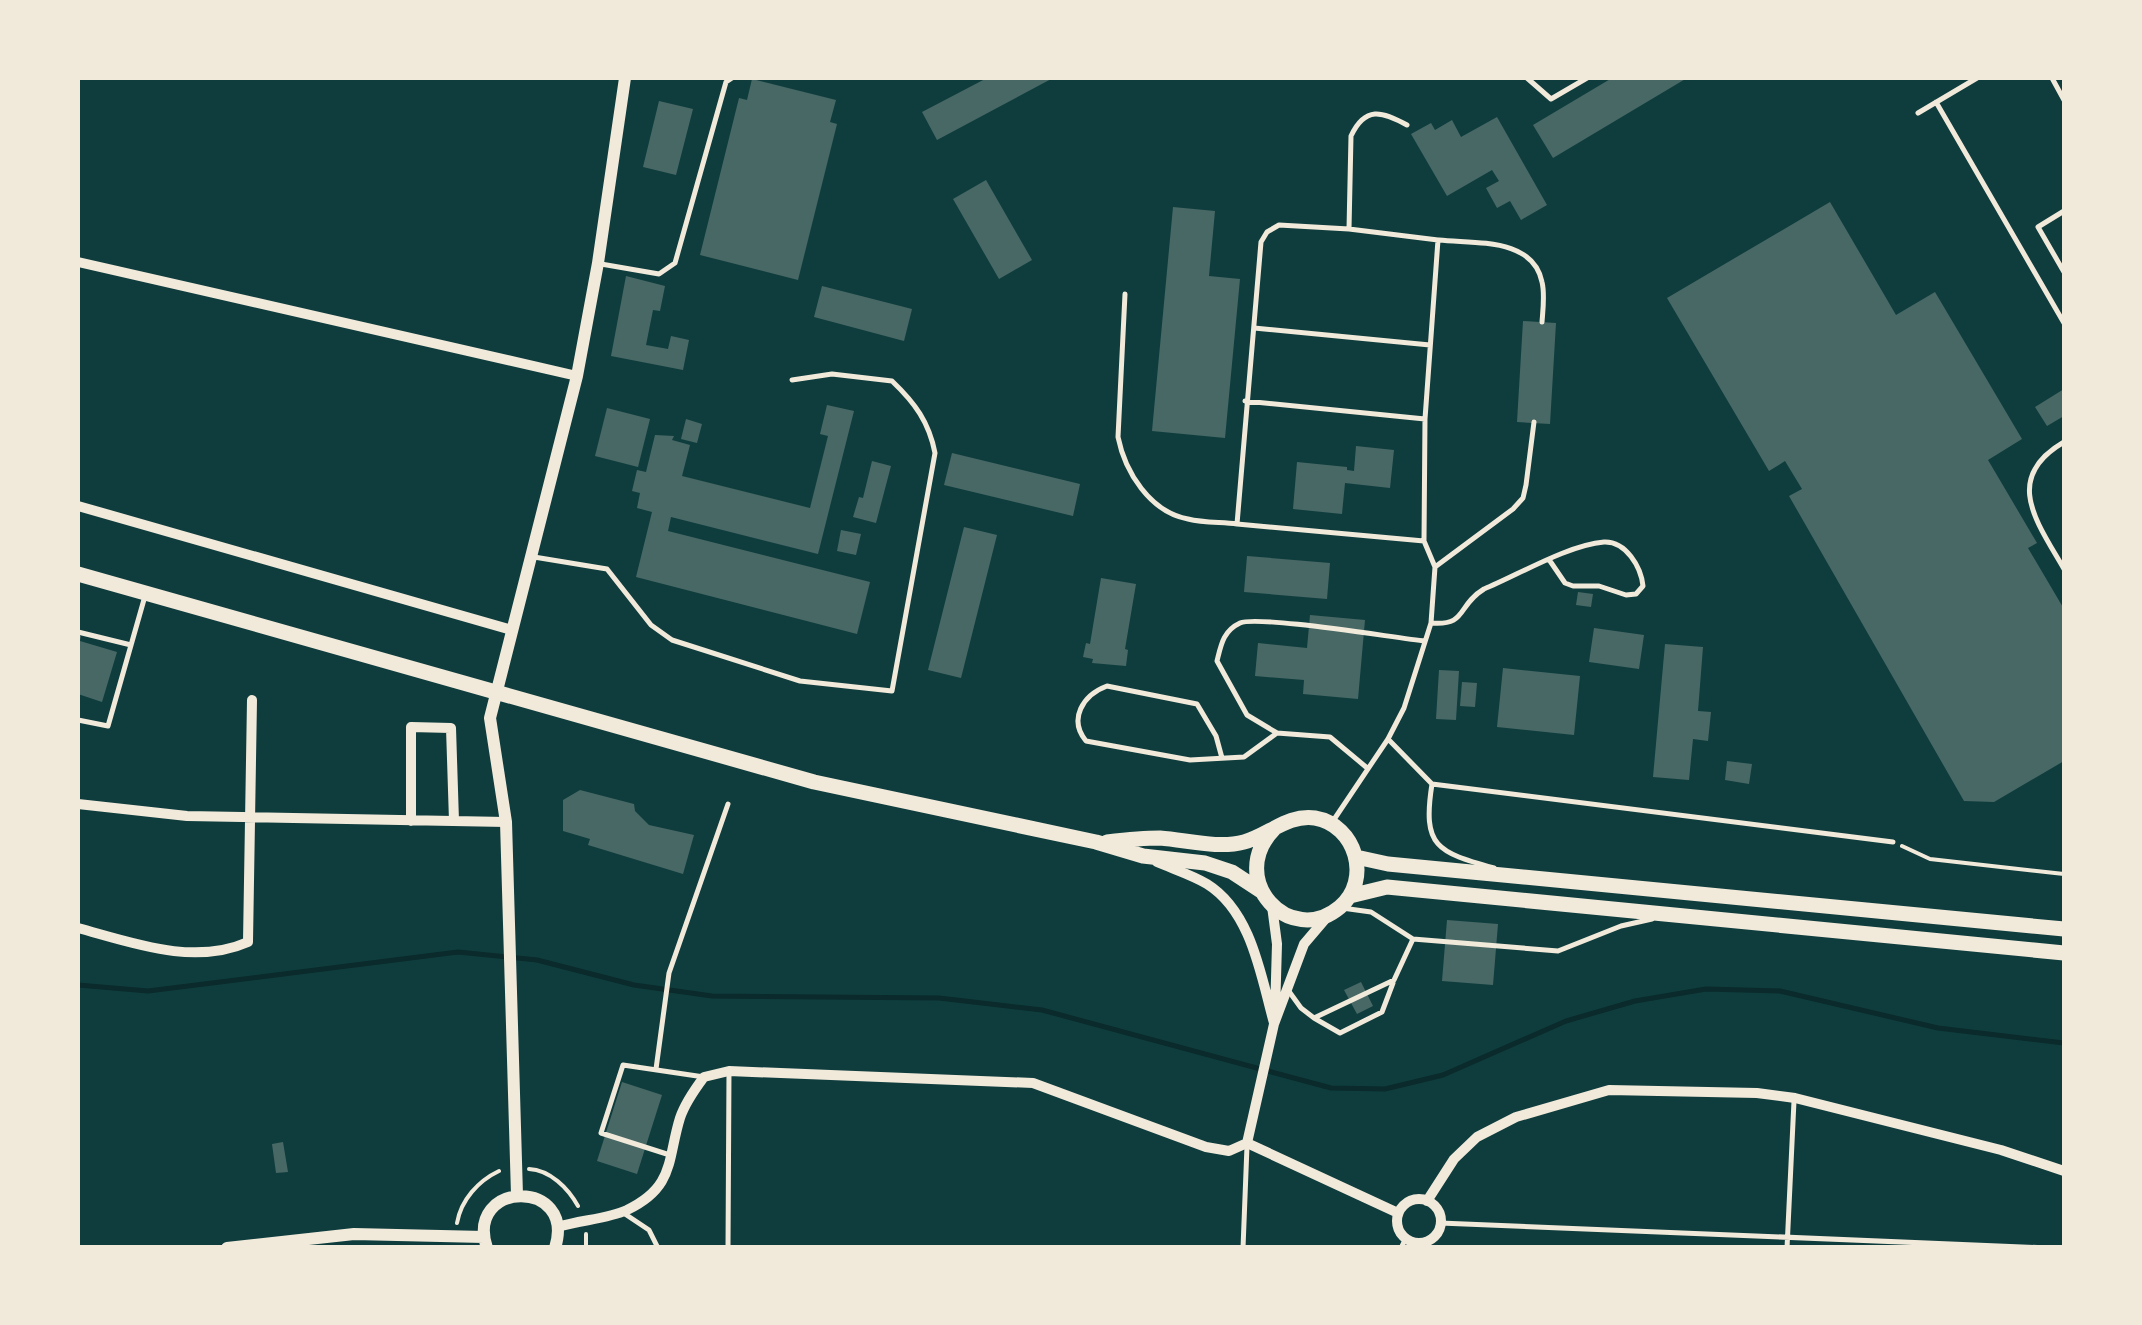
<svg xmlns="http://www.w3.org/2000/svg" width="2142" height="1325" font-family="Poppins,sans-serif">
<style>
.lines{fill:none;stroke-linecap:round;stroke-linejoin:round}
.stream{stroke:#0a2a2b;stroke-width:5}
.building{fill:#486865}
.path{stroke:#f1e9da;stroke-width:4}
.service{stroke:#f1e9da;stroke-width:5}
.minor{stroke:#f1e9da;stroke-width:10}
.tertiary{stroke:#f1e9da;stroke-width:12}
.primary{stroke:#f1e9da;stroke-width:15}
</style>
<rect width="100%" height="100%" fill="#0f3d3e"/>
<g class="lines">
<path class="stream" d="M78,985L148,991L458,952L537,960L634,985L712,996L939,998L1042,1010L1331,1088L1385,1089L1443,1075L1566,1021L1635,1001L1706,989L1780,991L1938,1028L2064,1043"/>
</g>
<path class="building" d="M987,78H1053L937,140L922,112Z
M1612,78H1687L1553,158L1533,125Z
M752,79L836,100L830,122L837,124L798,280L700,255L739,98L747,100Z
M659,101L693,109L676,175L643,167Z
M1497,117L1547,205L1521,220L1510,201L1497,208L1486,188L1499,181L1492,170L1447,196L1411,134L1431,123L1435,130L1452,120L1461,137Z
M986,180L1032,260L999,279L953,199Z
M1830,202L1896,315L1935,292L2022,439L1988,460L2037,543L2028,548L2064,609V761L1994,802L1964,801L1789,496L1802,489L1785,461L1769,471L1667,298Z
M1173,207L1215,211L1209,276L1240,279L1225,438L1152,431Z
M626,276L665,286L660,311L653,310L646,345L668,349L671,336L689,340L683,370L611,356Z
M822,286L912,309L904,341L814,317Z
M1523,321L1556,323L1550,424L1517,422Z
M2064,389V416L2047,426L2035,407Z
M827,405L854,411L818,554L671,517L668,531L870,582L857,634L636,577L652,512L637,508L640,493L632,491L637,470L646,472L655,435L674,436L672,440L690,445L682,476L810,508L828,436L820,434Z
M607,408L650,419L638,467L595,456Z
M686,419L702,424L697,443L681,439Z
M1356,446L1394,450L1390,488L1345,483L1342,514L1293,509L1297,462L1347,467V470L1354,471Z
M952,453L1080,484L1073,516L944,485Z
M872,461L891,466L876,523L853,517L859,497L863,498Z
M964,527L997,535L961,678L928,670Z
M841,530L861,534L856,555L837,551Z
M1247,556L1330,563L1327,599L1244,592Z
M1101,578L1136,584L1125,649L1128,650L1126,666L1092,663L1093,659L1083,657L1086,643L1090,644Z
M1578,592L1593,594L1591,607L1576,605Z
M1310,615L1365,620L1358,699L1303,694L1304,680L1255,676L1258,643L1307,648Z
M1594,628L1644,635L1639,669L1589,662Z
M78,634L81,636L80,641L117,652L102,702L78,694Z
M1665,644L1703,647L1698,711L1711,712L1708,741L1693,739L1689,780L1653,777Z
M1503,668L1580,676L1574,735L1497,727Z
M1439,670L1459,671L1456,720L1436,719Z
M1462,682L1477,683L1475,707L1460,706Z
M1727,761L1752,764L1749,784L1725,780Z
M580,790L634,804L635,811L649,825L694,835L683,874L588,845L590,839L563,831V800Z
M1447,920L1498,924L1493,985L1442,981Z
M1361,982L1373,1006L1357,1014L1344,990Z
M622,1082L662,1095L637,1174L597,1161Z
M283,1142L288,1172L276,1173L272,1144Z"/>
<g class="lines">
<path class="path" d="M1902,846L1930,859L2064,874
M529,1169C550,1170 568,1188 578,1206
M457,1223C461,1200 478,1181 499,1171
M586,1234V1248"/>
<path class="service" d="M1527,78L1551,99L1587,78
M2052,78L2064,100
M1936,102L2064,323
M1918,113L1977,78
M2064,211L2038,227L2064,272
M1349,229L1351,136C1365,106 1382,111 1407,125
M1439,240C1474,244 1533,237 1542,282C1545,294 1543,309 1542,322
M601,264L659,274L675,263L726,82L732,78
M1125,294L1118,437C1125,472 1150,512 1188,519C1204,523 1221,522 1237,524
M1254,328L1430,345
M1245,401L1425,419
M2064,442C2002,478 2037,522 2064,569
M534,557L607,569L651,625L672,640L800,681L892,691L935,453C929,422 915,403 892,381L832,374L792,380
M1435,567L1513,509L1523,498L1526,485L1534,422
M1431,623C1468,626 1456,606 1484,589C1518,575 1568,545 1604,542C1626,541 1641,567 1643,586L1636,594L1626,595L1599,586H1573L1565,583L1550,561
M78,632L131,645
M78,720L108,726L145,596
M1388,739L1432,784L1893,842
M1222,758L1216,736L1197,704L1107,686C1083,695 1068,719 1086,741L1190,760L1244,757L1277,733
M1366,767L1330,737L1277,733L1247,715L1217,661C1221,645 1223,631 1240,623C1258,615 1395,638 1425,641
M1432,784C1422,847 1437,852 1494,868
M1333,821L1388,739L1404,708L1431,623L1435,567L1424,541L1425,419L1438,240L1349,229L1279,225L1267,232L1261,242L1237,524L1424,541
M1342,908L1371,912L1413,939L1558,951L1621,926L1652,919
M1288,990L1301,1008L1314,1018L1394,980L1413,939
M1314,1018L1340,1033L1382,1012L1393,983
M656,1069L669,973L728,804
M673,1156L601,1133L623,1065L704,1077
M625,1214L649,1230L658,1248
M1440,1223L2049,1248
M728,1248L729,1071
M1243,1248L1247,1146
M1401,1248L1406,1238
M1787,1248L1794,1101"/>
<path class="minor" d="M78,262L577,376
M78,506L512,630
M78,804L187,816L506,822
M411,821V727L451,728L454,821
M1157,862C1173,869 1192,875 1207,884C1252,912 1261,977 1274,1023
M1272,906L1277,944L1275,1013
M78,928C133,943 194,966 248,942L252,700
M1247,1143L1274,1024L1304,944L1327,917
M1397 1221a22 22 0 1 1 44 0a22 22 0 1 1-44 0Z
M1427,1201L1454,1159L1477,1137L1516,1117L1609,1090L1757,1093L1795,1098L2001,1150L2064,1171
M558,1227C580,1220 607,1219 627,1210C675,1187 667,1160 680,1118C685,1103 695,1089 704,1077L729,1071L1033,1083L1206,1147L1229,1151L1247,1143L1398,1213"/>
<path class="tertiary" d="M517,1195L506,822L490,718L577,376L598,263L625,78
M227,1248L354,1234L484,1237
M487,1248C464,1180 577,1178 555,1248"/>
<path class="primary" d="M78,574L814,782L1096,842L1143,856L1205,863L1232,872L1261,891
M1107,842C1124,840 1143,838 1160,838C1187,840 1218,849 1244,842C1269,835 1288,814 1315,818C1356,825 1372,880 1340,907C1290,949 1225,879 1274,829
M1356,857L1388,864L2064,929
M1350,896L1387,887L2064,953"/>
</g>
<rect width="2142" height="1325" fill="none" stroke="#f1e9da" stroke-width="160"/>
</svg>
